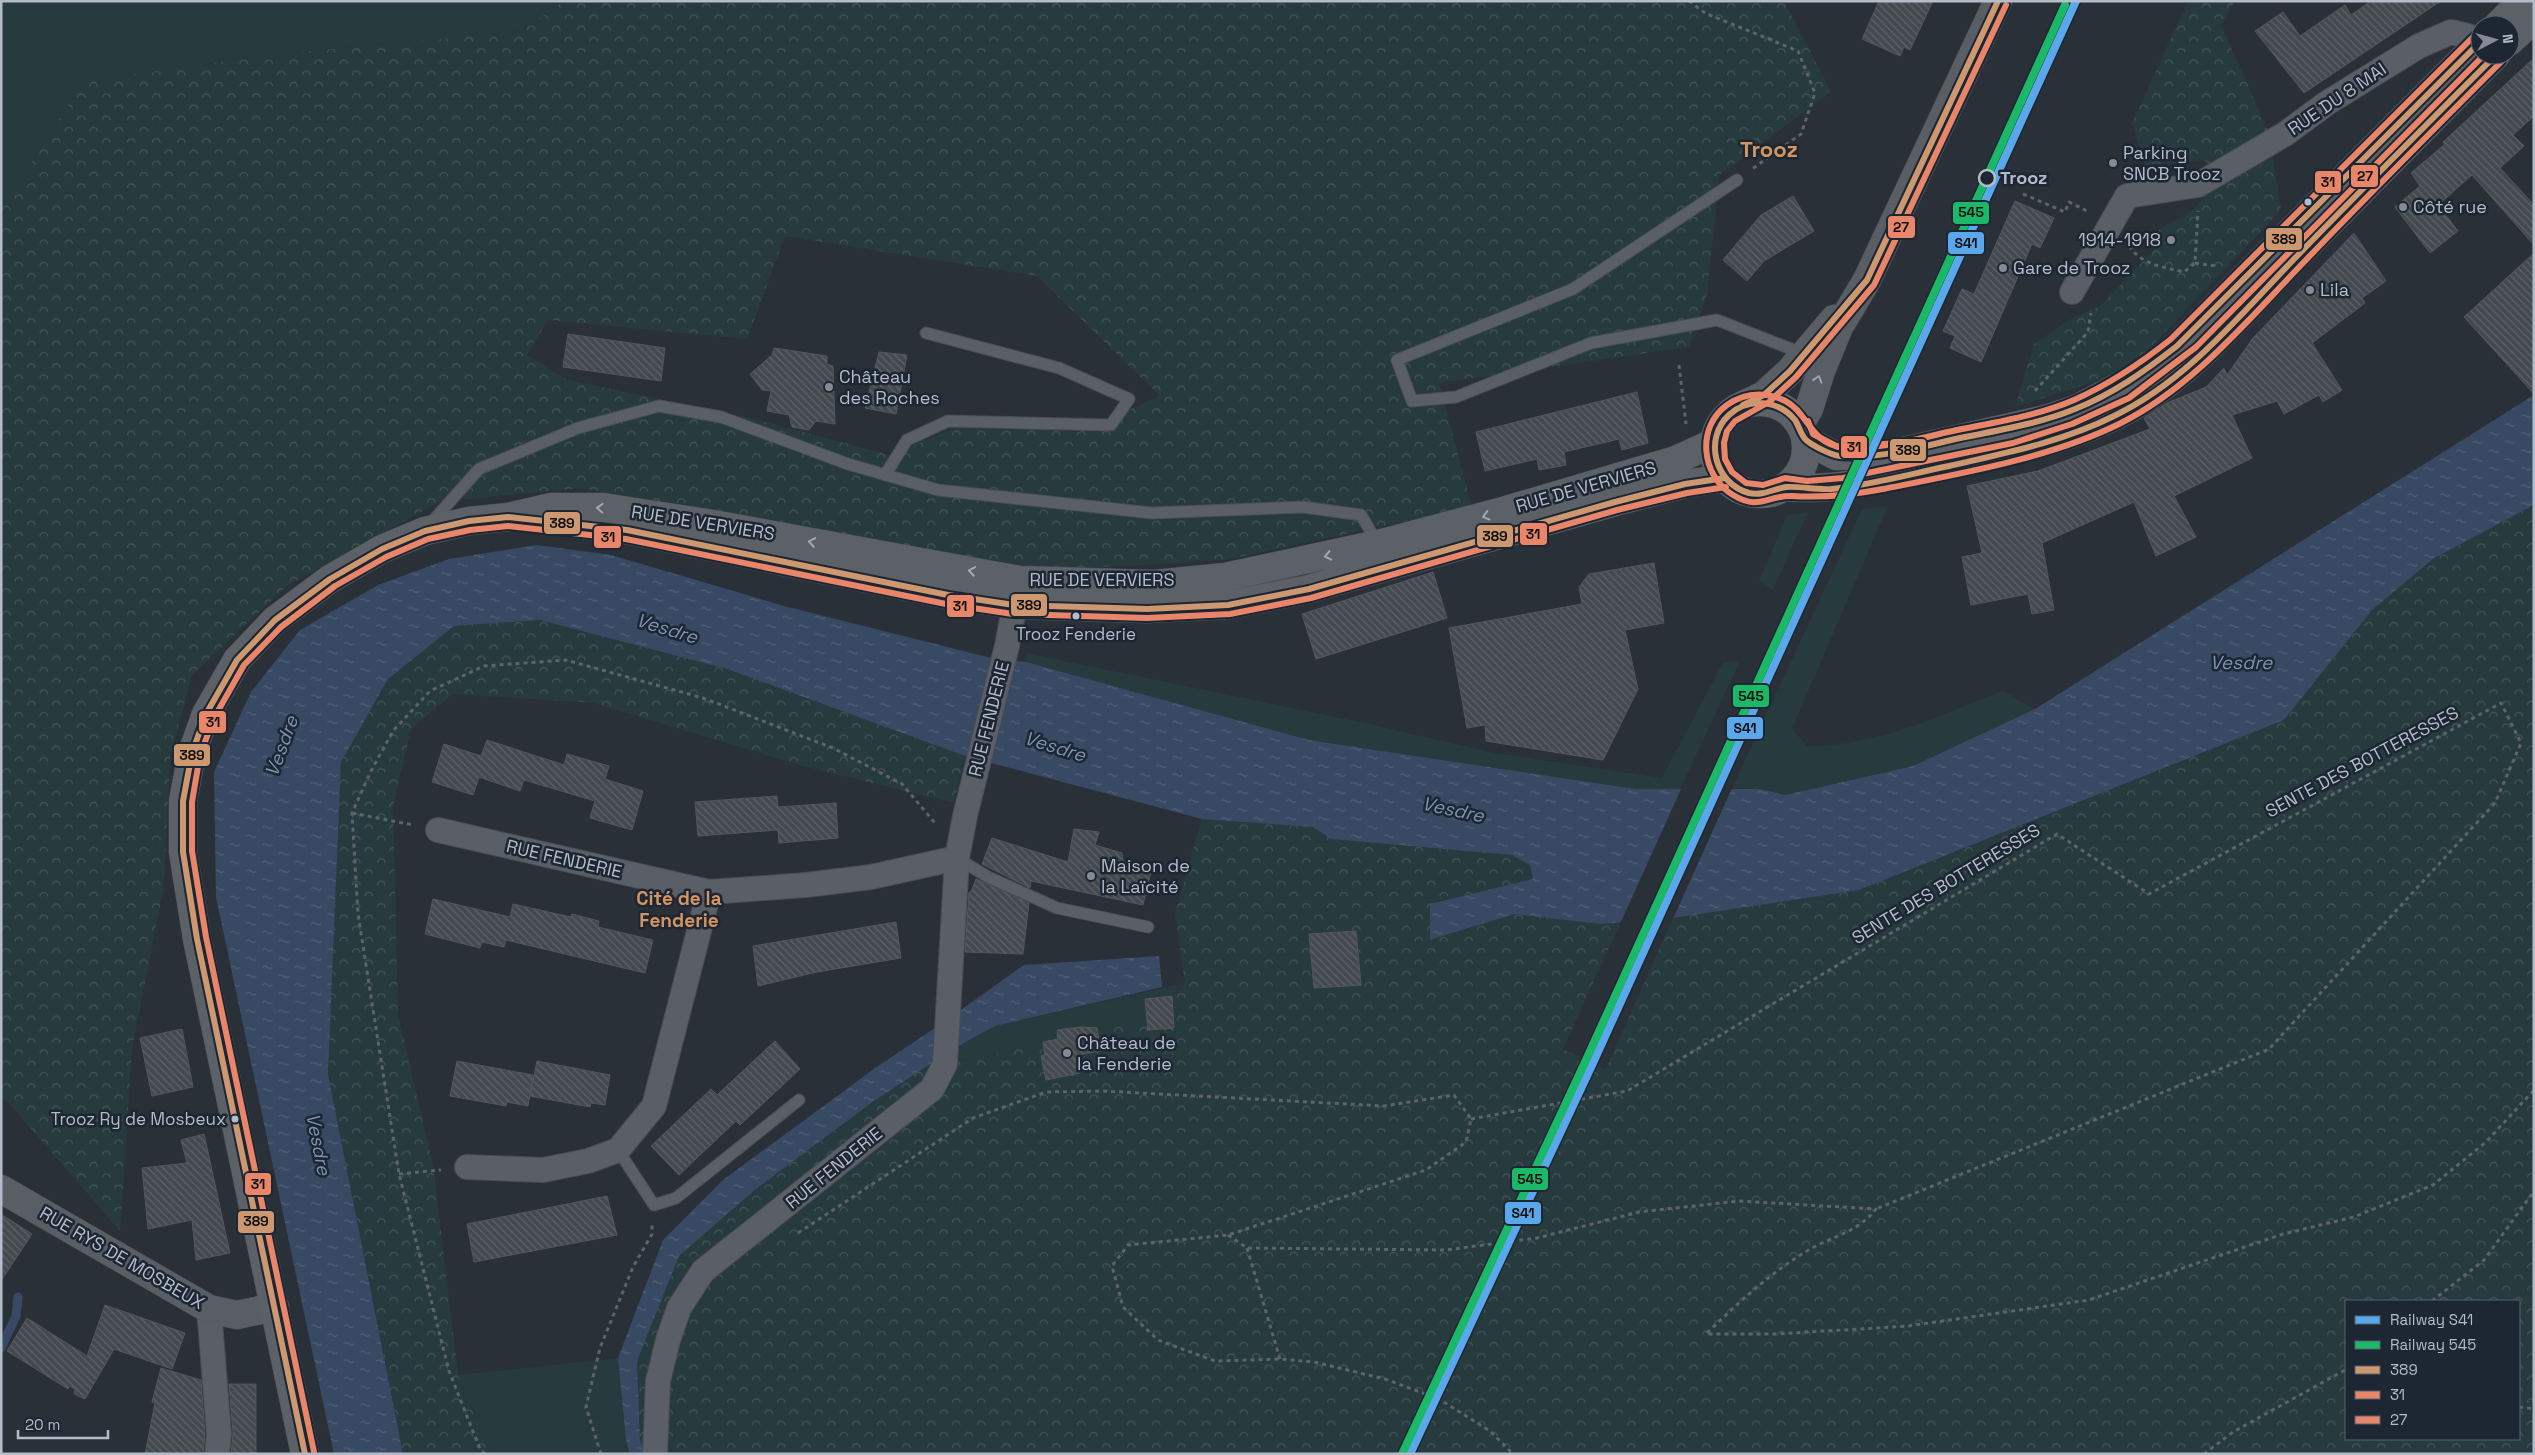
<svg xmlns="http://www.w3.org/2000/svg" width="2535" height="1455" font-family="'Space Grotesk',sans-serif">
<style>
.green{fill:#273a3e}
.forest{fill:url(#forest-crowns);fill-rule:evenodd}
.water{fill:url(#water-ripples)}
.pier{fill:#2a3038}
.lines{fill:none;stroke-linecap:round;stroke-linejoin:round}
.stream{stroke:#384963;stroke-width:9}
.building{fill:url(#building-back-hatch);stroke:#52575f}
.lane-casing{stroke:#484c53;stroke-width:13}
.street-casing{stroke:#484c53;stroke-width:26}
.secondary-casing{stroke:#484c53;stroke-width:29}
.primary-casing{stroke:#484c55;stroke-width:29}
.path{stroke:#5d636a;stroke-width:3;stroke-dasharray:4 4;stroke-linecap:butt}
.lane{stroke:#5a5e66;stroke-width:11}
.street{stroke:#5a5e66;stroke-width:24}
.secondary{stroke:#595d64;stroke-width:28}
.primary{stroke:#5c6168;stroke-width:28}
.bus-1-casing{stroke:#1d2633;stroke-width:10}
.bus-2-casing{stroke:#1d2633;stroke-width:10}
.bus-3-casing{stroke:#1d2633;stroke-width:10}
.bus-1{stroke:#cd976f;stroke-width:6}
.bus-2{stroke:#e98669;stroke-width:6}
.bus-3{stroke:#e98669;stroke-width:6}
.rail-1-casing{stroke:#1d2633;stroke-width:11}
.rail-2-casing{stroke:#1d2633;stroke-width:11}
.rail-1{stroke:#5aa8eb;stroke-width:8}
.rail-2{stroke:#1ab867;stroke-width:8}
.oneway{stroke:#9da4b0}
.oneway2{stroke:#a2aab6}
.poi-dot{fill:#848b96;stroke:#1d2633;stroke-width:2}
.stop-dot{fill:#1d2633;stroke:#b4bcc9;stroke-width:2.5}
.bus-dot{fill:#b4bcc9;stroke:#1d2633;stroke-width:2}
.labels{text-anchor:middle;stroke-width:5;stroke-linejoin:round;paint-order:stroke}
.bus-label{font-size:17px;fill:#b4bcc9;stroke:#1d2633}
.street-label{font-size:18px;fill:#b4bcc9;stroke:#1d2633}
.poi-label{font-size:18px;fill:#b4bcc9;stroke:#1d2633;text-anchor:start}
.stop-label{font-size:18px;font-weight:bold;fill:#b4bcc9;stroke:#1d2633;text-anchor:start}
.water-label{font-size:19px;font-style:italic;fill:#7c92b1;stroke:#1d2633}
.neighbourhood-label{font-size:19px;font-weight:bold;fill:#d59563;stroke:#1d2633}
.district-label{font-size:22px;font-weight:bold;fill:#d59563;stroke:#1d2633}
.line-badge{stroke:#1d2633;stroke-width:2}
.pale-badge-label{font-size:14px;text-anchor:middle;font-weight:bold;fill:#111}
</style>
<defs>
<pattern id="forest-crowns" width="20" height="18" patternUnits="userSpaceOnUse" patternTransform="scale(1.25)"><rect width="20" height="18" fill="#273a3e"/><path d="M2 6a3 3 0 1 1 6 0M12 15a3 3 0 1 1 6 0" fill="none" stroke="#445559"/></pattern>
<pattern id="water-ripples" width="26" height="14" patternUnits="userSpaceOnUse" patternTransform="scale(1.25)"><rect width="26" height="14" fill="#384963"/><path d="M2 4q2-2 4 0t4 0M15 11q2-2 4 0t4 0" fill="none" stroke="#526178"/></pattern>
<pattern id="building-back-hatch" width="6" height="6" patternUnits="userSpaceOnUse" patternTransform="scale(1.25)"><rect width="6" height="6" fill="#444950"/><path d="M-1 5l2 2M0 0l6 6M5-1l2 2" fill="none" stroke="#5d6168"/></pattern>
</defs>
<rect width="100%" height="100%" fill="#2a3038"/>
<path class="green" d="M1,1H564L521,31L290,53L84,81L1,209Z
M1888,506L1792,729L1807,746C1876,747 1940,715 2003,691L2035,709L1913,766L1785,795L1760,789L1732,788L1862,509Z
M1808,512L1773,590L1759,581L1787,515Z
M1026,653L1365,723L1490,752L1662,778L1723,662L1740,661L1680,790L1635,789L1309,740L1026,662Z
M1185,983L1147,1018L1097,1028L1057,1030L1058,1039L959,1062L953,1049L995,1026Z
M618,1358L626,1440L630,1454H493L486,1444L458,1375Z"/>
<path class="forest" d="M564,1H1784L1831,92L1719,175L1707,294L1689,347L1439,383L1472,507L1226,560L1035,571L580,488L439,502L287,586L192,675L170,757L164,886L132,1048L120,1231L7,1101L1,1098V209L84,81L290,53L521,31ZM785,236L1037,276L1160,396L1079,432L967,423L890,455L754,419L568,380L527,355L548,320L747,339Z
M2188,1H2235L2221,25L2269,133L2281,210L2128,371L2015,407L2034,344L2069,320L2100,306L2155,249L2149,236L2194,209L2213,188L2205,161L2145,165L2132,123Z
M2534,505V1454H645L640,1440L637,1361L679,1256L756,1189L874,1101L953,1049L959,1062L1043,1042L1045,1055L1041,1056L1046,1080L1080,1073L1076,1055L1101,1050L1097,1028L1147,1018L1148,1030L1174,1028L1172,996L1185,983L1175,913L1202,819L1313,827L1331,839L1512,855L1530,865L1534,879L1430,904L1431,940L1514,914L1601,924L1621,922L1563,1049L1606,1069L1673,918L1859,890L2284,720L2372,610L2433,559ZM2346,1301H2519V1439H2346Z
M540,620L727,669L965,756L954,803L803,766L594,703L452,694L411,729L393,806L398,1015L433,1165L458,1375L486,1444L493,1454H403L328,1074L341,762L388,679L454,626Z"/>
<path class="water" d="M2534,395V505L2433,559L2372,610L2284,720L1859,890L1673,918L1601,924L1514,914L1430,940V904L1533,879L1530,865L1512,855L1331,839L1313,827L1202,819L965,756L727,669L540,620L454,626L388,679L341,762L328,1074L403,1454H334L216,897L214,772L251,692L300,630L378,585L449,559L537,545L611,555L784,606L987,657L1026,662L1309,740L1635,789H1760L1785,795L1913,766L2035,709Z
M1159,956L1162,987L995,1026L953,1049L874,1101L756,1189L679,1256L637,1361L640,1440L645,1454H630L626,1440L618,1358L663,1240L723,1180L878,1066L938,1026L1024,965Z"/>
<path class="pier" d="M1733,786L1672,921L1620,924L1682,787Z"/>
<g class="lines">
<path class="stream" d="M1,1348L16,1316L18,1297"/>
</g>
<path class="building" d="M1879,1H1933L1910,50L1904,47L1900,56L1862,39Z
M2371,1H2441L2304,93L2255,31L2283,12L2300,36L2345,5L2351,15Z
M2534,58V116L2513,135L2524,146L2500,168L2534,205V245L2472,175L2438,205L2458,231L2430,253L2395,207L2420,186L2411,173L2445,144L2443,142Z
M1793,196L1814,231L1764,261L1747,281L1723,260L1761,215Z
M2015,201L2054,218L2040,248L2032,244L1981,362L1950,348L1955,336L1943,331L1962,289L1974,294Z
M2354,233L2386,281L2362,298L2365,303L2312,343L2342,390L2323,402L2319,395L2284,414L2277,401L2232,415L2252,458L2174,496L2196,537L2156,556L2134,502L2042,543L2054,610L2032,614L2028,594L1971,605L1962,557L1982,553L1967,486L2038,471L2150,429L2144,418L2167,403L2206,387L2224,368L2227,375L2253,338Z
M2534,253V394L2464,317Z
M568,334L665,348L661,381L563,367Z
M774,348L827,356V364L833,366L835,424L816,421L809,430L792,427L789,415L767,411L771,391L762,390L750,374L772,355Z
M879,352L907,355L896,414L865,408Z
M1637,392L1648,443L1622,450L1619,439L1564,452L1566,465L1539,470L1537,459L1485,471L1476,432Z
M1654,563L1664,623L1625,630L1638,689L1603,760L1486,741L1485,725L1467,728L1449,628L1582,604L1579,587L1589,574Z
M1433,572L1447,618L1316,659L1302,614Z
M487,740L564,765L567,754L609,766L605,779L643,791L632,830L590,818L595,801L524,780L520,791L479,777L473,795L432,782L444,744L481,756Z
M777,796L778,807L836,803L838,838L779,843L778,830L698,836L695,802Z
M1074,829L1099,832L1095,845L1122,853L1123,861L1152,867L1143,905L1031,881L1030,888L982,864L992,838L1068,862Z
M976,879L1029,903L1023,954L965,952L969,892H971Z
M433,899L510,917L513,904L571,917L572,914L599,921L598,927L653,940L645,973L506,940L504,947L482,942L480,948L425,934Z
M896,922L901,958L817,972L758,986L753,946Z
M1356,931L1361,985L1314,988L1309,934Z
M1172,996L1174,1028L1148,1030L1145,999Z
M1081,1027L1097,1028L1101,1051L1076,1055L1080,1073L1046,1080L1041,1056L1045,1055L1043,1042L1058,1039L1057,1030Z
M182,1029L193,1087L152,1096L140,1038Z
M775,1041L800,1069L740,1125L736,1121L679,1175L651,1146L711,1089L717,1095Z
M457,1061L533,1075L528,1106L507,1102L506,1106L450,1096Z
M537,1061L610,1075L605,1105L591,1103L590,1107L530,1096Z
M204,1134L230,1253L196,1260L192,1220L148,1229L142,1168L187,1163L181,1140Z
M607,1196L617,1235L474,1262L467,1224Z
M1,1214L32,1234L1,1281Z
M105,1305L185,1333L172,1369L114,1349L85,1399L74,1394L75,1389L69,1386L68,1389L7,1351L27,1318L87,1356Z
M161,1368L201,1380L205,1434L203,1454H145L155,1403L152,1402Z
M229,1384H256V1454H231L233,1433Z"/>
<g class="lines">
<g class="lane-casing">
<path id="lane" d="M1737,180L1573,289L1397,360L1412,401L1456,397L1591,343L1717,320L1804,354
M885,475L907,440L948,421L1111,425L1129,399L1059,368L926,333
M430,524L479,469L578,428L659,406L721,417L848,464L938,490L1152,513L1303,507L1361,515L1378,544
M957,858L988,877L1057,908L1148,927
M618,1150L654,1205L676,1198L799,1100"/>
</g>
<g class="street-casing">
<path id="street" d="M2072,292L2127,196L2198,185L2285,134L2327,103L2419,46L2451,32L2468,36L2476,46
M438,830L709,892L806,885L871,877L957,858
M467,1167L543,1170L588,1161L618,1150L654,1106L709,892
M209,1309L219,1434L217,1454
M655,1454L658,1381L668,1340L679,1308L703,1271L932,1089L945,1064L957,858L965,816L1007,646L1018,587"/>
</g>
<g class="secondary-casing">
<path id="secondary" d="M1743,405L1764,395L1790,371L1834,319
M1800,424L1809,409L1821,371L1839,327L1867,280L1998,1
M1,1189L209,1309L237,1315L275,1307"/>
</g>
<g class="primary-casing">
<path id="primary" d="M2498,25L2522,1
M2510,41L2534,19
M1714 448a46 46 0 1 1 92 0a46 46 0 1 1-92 0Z
M1806,440L1836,456L1891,454L2046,419L2076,409L2139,376L2177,346L2480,42
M1785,487C1836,492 1885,478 1935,468C2002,454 2073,441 2134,406C2195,370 2242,313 2291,262C2359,193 2427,124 2496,55
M561,522L627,530L948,595L1014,605L1147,609L1228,605L1309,589L1615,502L1685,484L1725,478
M305,1454L197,939L183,852V801L192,753L206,714L237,660L275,620L330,579L382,549L425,531L469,521L508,517L551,507H603L713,524L1020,580L1154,584L1225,577L1378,544L1503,511L1676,460L1715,442"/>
</g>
<path class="path" d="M1689,1L1705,13L1798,51L1815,93L1801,134L1752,169
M2023,194L2065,212L2069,202L2087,211
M2129,246C2142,265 2163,267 2184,272L2195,263L2198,211
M2195,263L2216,266
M1679,365L1686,424
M2035,391L2088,332L2091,313
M352,813L413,825
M1471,1119L1627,1091L2057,834L2149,894L2501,703L2521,743L2495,803L2269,1049L1876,1209
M399,1174L441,1170
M798,1233L973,1118L1046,1092L1103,1091L1384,1106L1454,1095L1471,1119L1466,1142L1426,1170L1228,1235L1128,1245L1112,1266L1123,1307L1158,1340L1215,1361L1280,1359L1314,1362L1385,1379L1439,1399L1490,1431L1513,1454
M1228,1235L1247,1248L1446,1250L1537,1238L1639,1212L1739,1201L1876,1209C1856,1234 1831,1236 1805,1252C1768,1275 1737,1304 1706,1334H1777L1908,1326L2089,1300L2283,1234L2354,1217L2433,1185L2486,1142L2534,1090
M1247,1248L1280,1359
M2432,1301L2484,1260L2534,1191
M2519,1407L2534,1409
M485,1454L480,1449L449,1371L399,1174L358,914L352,813L371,771L393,731L430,691L484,666L566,660L703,698L833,748L902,784L935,823
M601,1454L586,1407L600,1348L633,1267L652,1234V1225
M2204,1454L2233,1432L2345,1370"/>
<use href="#lane" class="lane"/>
<use href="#street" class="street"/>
<use href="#secondary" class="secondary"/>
<use href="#primary" class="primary"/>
<g class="bus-1-casing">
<path id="bus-1" d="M2480,42L2177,346C2145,371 2113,394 2075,409C2036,425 1992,431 1951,440C1915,449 1877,459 1840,456C1831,455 1813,446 1806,440C1801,435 1799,426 1795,420C1779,400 1748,397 1729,415C1703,439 1715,484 1749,493C1763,496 1773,489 1786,487C1800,486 1816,490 1831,489C1871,485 1910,474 1949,466C2005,453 2062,442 2114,416C2189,380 2243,311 2300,253C2365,186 2430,121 2496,55
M1743,405L1764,395L1790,371L1867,280L1998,1
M305,1454L197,939L183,852V801L192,753L206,714L237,660L275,620L330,579L382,549L425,531L469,521L508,517L627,530L948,595L1014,605L1147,609L1228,605L1309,589L1615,502L1685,484L1725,478"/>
</g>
<g class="bus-2-casing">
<path id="bus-2" d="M2474,36L2171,339C2141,363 2110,384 2074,400C2035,417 1989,423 1948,432C1913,440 1878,450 1842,447C1821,445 1813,430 1802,416C1785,392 1751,388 1727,405C1696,427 1701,476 1733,495C1759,511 1768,495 1792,496C1824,498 1852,495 1883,489C1959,474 2050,458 2119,424C2192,388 2247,321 2303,263C2368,195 2435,128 2502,61
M314,1452L206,937L192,851V802L200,755L214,718L244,665L281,627L335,586L386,557L428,539L470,530L508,526L626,539L946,604L1013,614L1147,618L1230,614L1311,598L1617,510L1687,493L1726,487"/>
</g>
<g class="bus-3-casing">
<path id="bus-3" d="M2006,5L1874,285L1796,377L1769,402L1735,421L1727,431L1724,443L1725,459L1732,472L1746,483L1763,485L1785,478L1807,481L1843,478L2013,443L2072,424L2129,398L2196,347L2484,55
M1808,421L1813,434L1838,447L1899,443"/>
</g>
<use href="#bus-1" class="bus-1"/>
<use href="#bus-2" class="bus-2"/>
<use href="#bus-3" class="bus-3"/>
<g class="rail-1-casing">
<path id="rail-1" d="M1410,1454L1593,1063L2076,1"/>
</g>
<g class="rail-2-casing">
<path id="rail-2" d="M1402,1454L1586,1060L2065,5"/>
</g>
<use href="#rail-1" class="rail-1"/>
<use href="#rail-2" class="rail-2"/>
</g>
<defs><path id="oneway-chevron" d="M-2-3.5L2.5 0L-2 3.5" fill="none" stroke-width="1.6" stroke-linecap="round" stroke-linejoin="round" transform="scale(1.25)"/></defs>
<use class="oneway" href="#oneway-chevron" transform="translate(1818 379) rotate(-73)"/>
<g class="oneway2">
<use href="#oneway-chevron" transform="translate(600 508) rotate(-177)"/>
<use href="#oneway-chevron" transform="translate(1486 516) rotate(165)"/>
<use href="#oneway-chevron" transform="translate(812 542) rotate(-170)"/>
<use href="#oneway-chevron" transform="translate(1328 556) rotate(167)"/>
<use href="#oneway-chevron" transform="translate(972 571) rotate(-170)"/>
</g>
<g class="poi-dot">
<circle cx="2113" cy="163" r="5"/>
<circle cx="2403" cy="207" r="5"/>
<circle cx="2171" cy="240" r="5"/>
<circle cx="2003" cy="268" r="5"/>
<circle cx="2310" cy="290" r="5"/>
<circle cx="829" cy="387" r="5"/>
<circle cx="1091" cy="876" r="5"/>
<circle cx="1067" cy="1053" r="5"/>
</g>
<circle class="stop-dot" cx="1987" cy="178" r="8"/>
<g class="bus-dot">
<circle cx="2308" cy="202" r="4.5"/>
<circle cx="1076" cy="616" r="4.5"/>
<circle cx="235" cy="1119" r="4.5"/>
</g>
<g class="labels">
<g class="bus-label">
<text x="1076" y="640">Trooz Fenderie</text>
<text x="226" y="1125" text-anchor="end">Trooz Ry de Mosbeux</text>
</g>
<g class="street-label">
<text transform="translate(2337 99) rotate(-34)" y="6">RUE DU 8 MAI</text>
<text transform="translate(1586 487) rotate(-16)" y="6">RUE DE VERVIERS</text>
<text transform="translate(703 523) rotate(9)" y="6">RUE DE VERVIERS</text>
<text x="1102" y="586">RUE DE VERVIERS</text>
<text transform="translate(989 719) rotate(-76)" y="6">RUE FENDERIE</text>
<text transform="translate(2362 762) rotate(-28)" y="6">SENTE DES BOTTERESSES</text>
<text transform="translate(564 859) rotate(13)" y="6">RUE FENDERIE</text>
<text transform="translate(1946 884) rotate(-31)" y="6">SENTE DES BOTTERESSES</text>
<text transform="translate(834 1168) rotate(-39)" y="6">RUE FENDERIE</text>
<text transform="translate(122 1258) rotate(30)" y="6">RUE RYS DE MOSBEUX</text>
</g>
<g class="poi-label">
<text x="2123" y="159">Parking<tspan x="2123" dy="21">SNCB Trooz</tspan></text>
<text x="2413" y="213">Côté rue</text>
<text x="2161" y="246" text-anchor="end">1914-1918</text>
<text x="2013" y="274">Gare de Trooz</text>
<text x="2320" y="296">Lila</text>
<text x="839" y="383">Château<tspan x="839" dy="21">des Roches</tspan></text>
<text x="1101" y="872">Maison de<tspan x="1101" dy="21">la Laïcité</tspan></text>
<text x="1077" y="1049">Château de<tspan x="1077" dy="21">la Fenderie</tspan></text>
</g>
<g class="stop-label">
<text x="2000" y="184">Trooz</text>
</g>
<g class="water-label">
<text transform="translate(667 628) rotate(17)" y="7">Vesdre</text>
<text x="2241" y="669">Vesdre</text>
<text transform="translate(281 746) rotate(-70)" y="7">Vesdre</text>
<text transform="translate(1055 746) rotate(17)" y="7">Vesdre</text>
<text transform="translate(1453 809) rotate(12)" y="7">Vesdre</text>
<text transform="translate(319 1144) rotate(79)" y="7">Vesdre</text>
</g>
<g class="neighbourhood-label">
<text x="679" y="905">Cité de la<tspan x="679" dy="22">Fenderie</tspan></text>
</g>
<g class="district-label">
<text x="1769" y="157">Trooz</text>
</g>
</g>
<g class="line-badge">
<rect x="2350" y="164" width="29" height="24" rx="5" fill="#e98669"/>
<rect x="2314" y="170" width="28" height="24" rx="5" fill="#e98669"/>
<rect x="1952" y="201" width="38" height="24" rx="5" fill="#1ab867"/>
<rect x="1887" y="215" width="29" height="24" rx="5" fill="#e98669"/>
<rect x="2265" y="227" width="38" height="24" rx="5" fill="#cd976f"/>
<rect x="1947" y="231" width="38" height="24" rx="5" fill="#5aa8eb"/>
<rect x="1840" y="435" width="28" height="24" rx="5" fill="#e98669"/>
<rect x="1889" y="438" width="38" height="24" rx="5" fill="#cd976f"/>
<rect x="543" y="511" width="38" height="24" rx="5" fill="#cd976f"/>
<rect x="1519" y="522" width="29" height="24" rx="5" fill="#e98669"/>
<rect x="1476" y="524" width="38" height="24" rx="5" fill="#cd976f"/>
<rect x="593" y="525" width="29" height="24" rx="5" fill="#e98669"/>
<rect x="1010" y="593" width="38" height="24" rx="5" fill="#cd976f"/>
<rect x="946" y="594" width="29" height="24" rx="5" fill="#e98669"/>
<rect x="1732" y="684" width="38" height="24" rx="5" fill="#1ab867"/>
<rect x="198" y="710" width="29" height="24" rx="5" fill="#e98669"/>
<rect x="1726" y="716" width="38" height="24" rx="5" fill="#5aa8eb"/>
<rect x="173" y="743" width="38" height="24" rx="5" fill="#cd976f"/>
<rect x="1511" y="1167" width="38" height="24" rx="5" fill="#1ab867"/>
<rect x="244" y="1172" width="28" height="24" rx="5" fill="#e98669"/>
<rect x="1504" y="1201" width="38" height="24" rx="5" fill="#5aa8eb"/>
<rect x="237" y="1210" width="38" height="24" rx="5" fill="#cd976f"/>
</g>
<g class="pale-badge-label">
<text x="2365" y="181">27</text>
<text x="2328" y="187">31</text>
<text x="1971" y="217">545</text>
<text x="1901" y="232">27</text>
<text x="2284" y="244">389</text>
<text x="1966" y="248">S41</text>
<text x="1854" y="452">31</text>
<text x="1908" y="455">389</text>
<text x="562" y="528">389</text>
<text x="1533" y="539">31</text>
<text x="1495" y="541">389</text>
<text x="608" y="542">31</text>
<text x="1029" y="610">389</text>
<text x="960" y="611">31</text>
<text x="1751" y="701">545</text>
<text x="213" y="727">31</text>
<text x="1745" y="733">S41</text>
<text x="192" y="760">389</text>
<text x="1530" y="1184">545</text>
<text x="258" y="1189">31</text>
<text x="1523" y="1218">S41</text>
<text x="256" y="1226">389</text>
</g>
<rect width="2535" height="1455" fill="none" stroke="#b4bcc9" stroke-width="5"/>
<rect x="2345" y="1300" width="175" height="140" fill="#1d2633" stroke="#59626f"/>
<rect x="2355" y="1316" width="25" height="8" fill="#5aa8eb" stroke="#59626f"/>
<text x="2390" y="1325" font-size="15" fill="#b4bcc9">Railway S41</text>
<rect x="2355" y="1341" width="25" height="8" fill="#1ab867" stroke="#59626f"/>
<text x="2390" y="1350" font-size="15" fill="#b4bcc9">Railway 545</text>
<rect x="2355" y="1366" width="25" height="8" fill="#cd976f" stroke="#59626f"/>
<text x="2390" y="1375" font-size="15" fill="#b4bcc9">389</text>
<rect x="2355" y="1391" width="25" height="8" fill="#e98669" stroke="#59626f"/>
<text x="2390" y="1400" font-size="15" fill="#b4bcc9">31</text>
<rect x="2355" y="1416" width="25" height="8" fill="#e98669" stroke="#59626f"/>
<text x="2390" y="1425" font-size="15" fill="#b4bcc9">27</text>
<g transform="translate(2495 40) rotate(84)"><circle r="24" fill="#1d2633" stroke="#59626f"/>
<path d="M0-4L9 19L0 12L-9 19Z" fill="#848b96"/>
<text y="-8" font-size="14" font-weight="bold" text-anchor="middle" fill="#b4bcc9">N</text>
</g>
<path d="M18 1430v8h90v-8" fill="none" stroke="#b4bcc9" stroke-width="2.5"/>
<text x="25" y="1430" font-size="15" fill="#b4bcc9" stroke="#1d2633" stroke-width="4" paint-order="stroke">20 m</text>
</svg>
